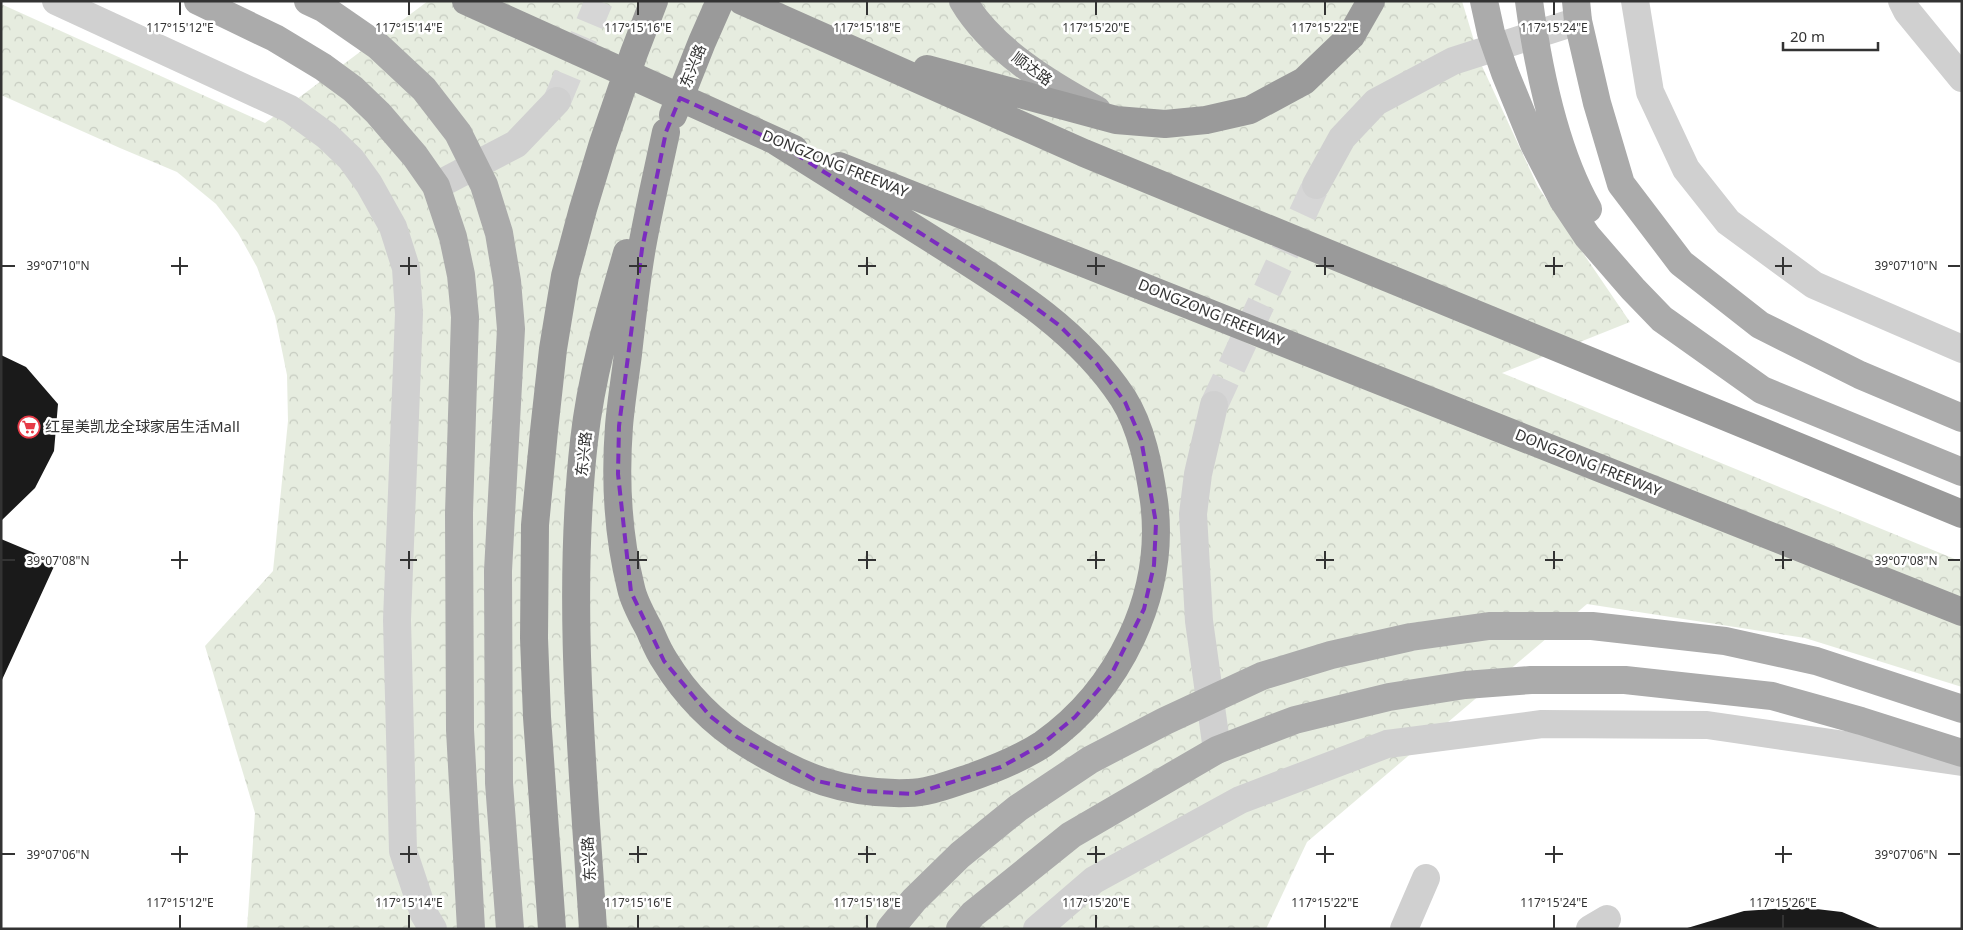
<svg xmlns="http://www.w3.org/2000/svg" width="1963" height="930" font-family="'Noto Sans','Noto Sans SC',sans-serif">
<style>
.park{fill:url(#park-crowns)}
.building{fill:#1a1a1a}
.lines{fill:none;stroke-linecap:round;stroke-linejoin:round}
.minor-tunnel{stroke:#d6d6d6;stroke-width:28;stroke-dasharray:28 14;stroke-linecap:butt}
.minor{stroke:#d0d0d0;stroke-width:28}
.major{stroke:#ababab;stroke-width:28}
.highway{stroke:#9a9a9a;stroke-width:28}
.marked{fill:none;stroke:#7b2cbf;stroke-width:4;stroke-dasharray:10 6;stroke-linejoin:round}
.ticks{fill:none;stroke:#333;stroke-width:2}
.labels{text-anchor:middle;stroke-width:5;stroke-linejoin:round;paint-order:stroke}
.street-label{font-size:15px;fill:#333;stroke:#fff}
.poi-label{font-size:15px;fill:#333;stroke:#fff;text-anchor:start}
.ticks-label{font-size:12px;text-anchor:middle;fill:#333;stroke:#fff;stroke-width:5;stroke-linejoin:round;paint-order:stroke}
</style>
<defs>
<pattern id="park-crowns" width="20" height="18" patternUnits="userSpaceOnUse" patternTransform="scale(1.25)"><rect width="20" height="18" fill="#e6ecdf"/><path d="M2 6a3 3 0 1 1 6 0M12 15a3 3 0 1 1 6 0" fill="none" stroke="#c6cbc0"/></pattern>
</defs>
<rect width="100%" height="100%" fill="#fff"/>
<path class="park" d="M428,1H1462L1481,64L1538,187L1630,322L1502,373L1962,562V687L1805,638L1587,604L1307,842L1266,929H247L255,813L205,646L273,571L288,421L287,375L275,316L257,267L238,233L216,204L177,172L120,148L1,95V4L265,123Z"/>
<path class="building" d="M1,355L26,367L58,404L54,451L35,488L1,521Z
M1,539L56,562L1,682Z
M1799,907L1842,912L1882,929H1684L1744,911Z"/>
<g class="lines">
<path class="minor-tunnel" d="M557,101L599,1
M1214,405L1316,185"/>
<path class="minor" d="M56,1L290,109L327,136L351,159L369,184L393,227L406,268L409,314L397,620L403,851L424,914L433,929
M1635,1L1650,92L1686,169L1728,222L1814,285L1962,349
M1902,1L1907,11L1962,78
M1316,185L1342,138L1376,102L1453,61L1578,21
M436,186L516,144L557,101
M1214,405L1198,474L1193,514L1199,621L1217,750
M1037,929L1094,880L1240,800L1387,744L1542,724L1707,725L1962,762
M1404,929L1426,878
M1590,929L1607,919"/>
<path class="major" d="M198,1L275,38L323,67L353,89L378,113L415,156L436,186L453,237L461,275L465,317L459,513L460,730L471,929
M308,1L323,8L378,46L424,89L458,133L484,185L499,233L507,281L511,329L498,571L499,783L510,929
M963,1C991,49 1049,84 1097,110
M1484,1L1491,33L1505,73L1534,144L1563,200L1587,236L1633,289L1662,319L1762,390L1962,472
M1529,1C1538,67 1555,151 1588,209
M1576,1L1578,21L1597,103L1621,184L1681,263L1760,325L1860,375L1962,418
M890,929L914,900L960,855L1018,808L1090,760L1165,721L1262,676L1331,655L1411,637L1489,626H1592L1725,641L1816,661L1962,709
M960,929L973,914L1071,835L1217,750L1295,720L1389,697L1465,685L1531,680H1625L1772,696L1861,721L1962,753"/>
<path class="highway" d="M466,1L794,149
M742,1L1084,153L1962,514
M927,69L1116,120L1165,124L1206,120L1250,110L1304,81L1351,36L1371,1
M673,115L702,42L720,1
M666,132C658,170 649,208 642,247C636,282 632,318 628,354C625,378 621,402 619,426C615,479 618,536 631,588C634,602 642,616 649,629C654,640 658,651 665,661C685,694 714,724 747,744C800,777 845,795 908,793C928,793 950,784 969,778C995,769 1020,759 1043,744C1119,690 1166,595 1154,501C1149,467 1142,428 1123,398C1076,326 1001,283 930,238C879,206 828,174 777,142
M839,166L1962,612
M552,929L537,717L534,638L535,525L544,431L553,349L565,276L583,209L603,143L634,53L654,1
M593,929C583,767 566,603 584,441C591,377 609,315 627,253"/>
</g>
<path class="marked" d="M680,98L777,142L1024,299L1060,326L1097,364L1125,402L1141,439L1156,523L1154,565L1144,609L1111,675L1075,717L1041,745L1001,767L913,794L865,791L817,781L737,737L710,716L664,661L631,592L618,474L619,426L642,249L666,132Z"/>
<path class="ticks" d="M180,2V15M409,2V15M638,2V15M867,2V15M1096,2V15M1325,2V15M1554,2V15M180,257V275M409,257V275M638,257V275M867,257V275M1096,257V275M1325,257V275M1554,257V275M1783,257V275M2,266H15M171,266H188M400,266H417M629,266H647M858,266H876M1087,266H1105M1316,266H1334M1545,266H1563M1775,266H1792M1948,266H1960M180,551V569M409,551V569M638,551V569M867,551V569M1096,551V569M1325,551V569M1554,551V569M1783,551V569M2,560H15M171,560H188M400,560H417M629,560H647M858,560H876M1087,560H1105M1316,560H1334M1545,560H1563M1775,560H1792M1948,560H1960M180,846V863M409,846V863M638,846V863M867,846V863M1096,846V863M1325,846V863M1554,846V863M1783,846V863M2,854H15M171,854H188M400,854H417M629,854H647M858,854H876M1087,854H1105M1316,854H1334M1545,854H1563M1775,854H1792M1948,854H1960M180,915V928M409,915V928M638,915V928M867,915V928M1096,915V928M1325,915V928M1554,915V928M1783,915V928"/>
<defs>
<g id="supermarket-ring" transform="scale(1.125)"><circle r="9.5" fill="#fff" stroke="#e63946" stroke-width="1.5"/><path d="M-6-5.5h2.5l.6 2H6L4.5 2H-2.5L-4.4-4H-6ZM-1.5 3.2a1.3 1.3 0 1 0 .1 0ZM3 3.2a1.3 1.3 0 1 0 .1 0Z" fill="#e63946"/></g>
</defs>
<g fill-rule="evenodd">
<use href="#supermarket-ring" x="29" y="427"/>
</g>
<g class="labels">
<g class="street-label">
<text transform="translate(693 66) rotate(-68)" y="5">东兴路</text>
<text transform="translate(1032 69) rotate(36)" y="5">顺达路</text>
<text transform="translate(835 164) rotate(22)" y="5">DONGZONG FREEWAY</text>
<text transform="translate(1211 313) rotate(22)" y="5">DONGZONG FREEWAY</text>
<text transform="translate(584 454) rotate(-84)" y="5">东兴路</text>
<text transform="translate(1588 463) rotate(22)" y="5">DONGZONG FREEWAY</text>
<text transform="translate(589 859) rotate(-93)" y="5">东兴路</text>
</g>
<g class="poi-label">
<text x="45" y="432">红星美凯龙全球家居生活Mall</text>
</g>
</g>
<g class="ticks-label">
<text x="180" y="32">117°15'12"E</text>
<text x="409" y="32">117°15'14"E</text>
<text x="638" y="32">117°15'16"E</text>
<text x="867" y="32">117°15'18"E</text>
<text x="1096" y="32">117°15'20"E</text>
<text x="1325" y="32">117°15'22"E</text>
<text x="1554" y="32">117°15'24"E</text>
<text x="58" y="270">39°07'10"N</text>
<text x="1906" y="270">39°07'10"N</text>
<text x="58" y="565">39°07'08"N</text>
<text x="1906" y="565">39°07'08"N</text>
<text x="58" y="859">39°07'06"N</text>
<text x="1906" y="859">39°07'06"N</text>
<text x="180" y="907">117°15'12"E</text>
<text x="409" y="907">117°15'14"E</text>
<text x="638" y="907">117°15'16"E</text>
<text x="867" y="907">117°15'18"E</text>
<text x="1096" y="907">117°15'20"E</text>
<text x="1325" y="907">117°15'22"E</text>
<text x="1554" y="907">117°15'24"E</text>
<text x="1783" y="907">117°15'26"E</text>
</g>
<rect width="1963" height="930" fill="none" stroke="#333333" stroke-width="5"/>
<path d="M1783 42v8h95v-8" fill="none" stroke="#333333" stroke-width="2.5"/>
<text x="1790" y="42" font-size="15" fill="#333333" stroke="#ffffff" stroke-width="4" paint-order="stroke">20 m</text>
</svg>
